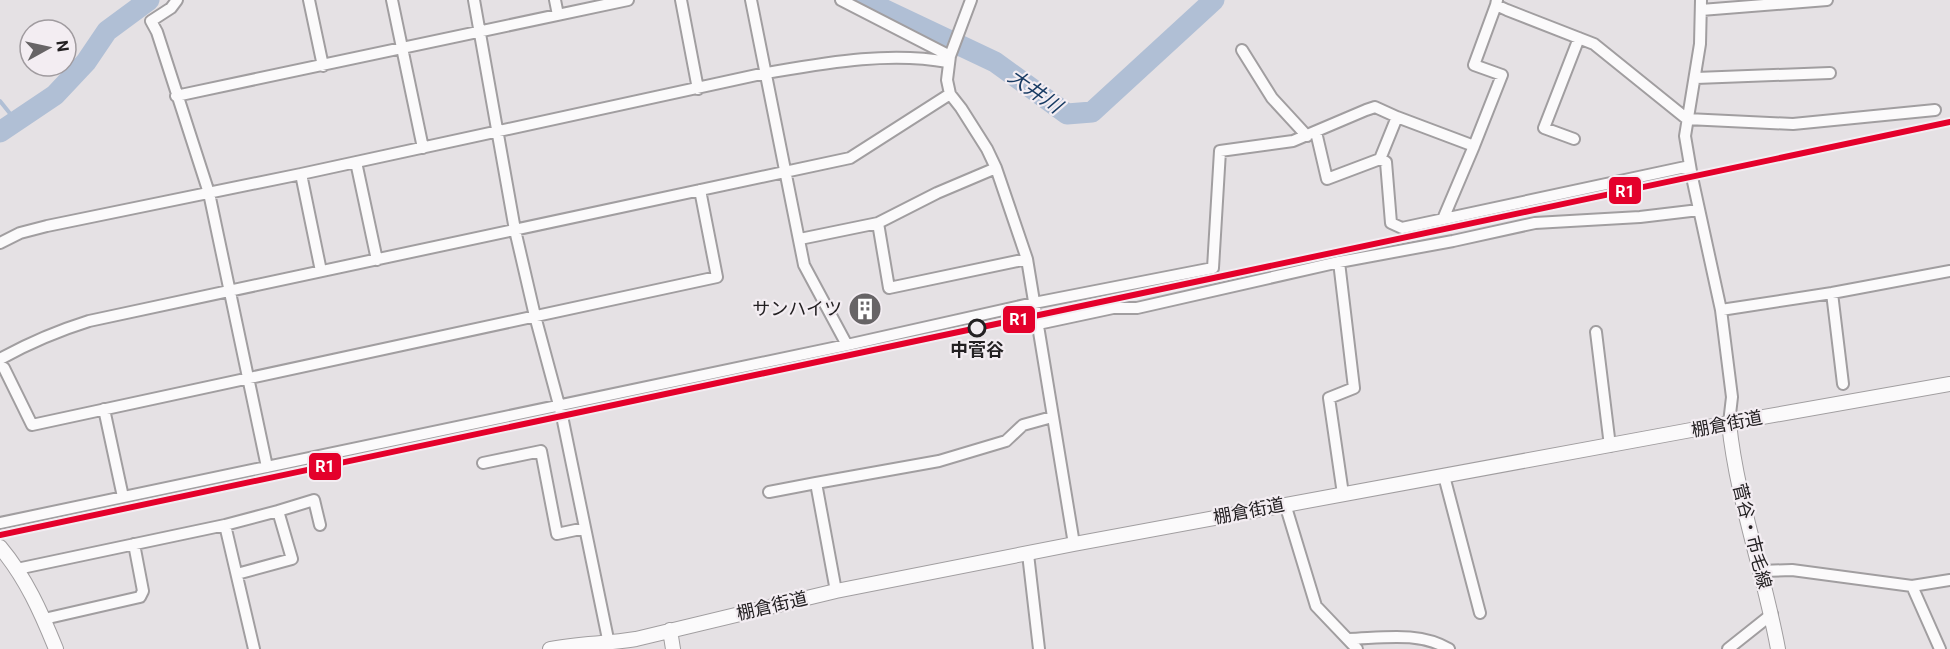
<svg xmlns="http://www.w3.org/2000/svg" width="1950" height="649" font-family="Roboto,'Noto Sans JP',sans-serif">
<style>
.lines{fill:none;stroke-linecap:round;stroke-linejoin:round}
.stream{stroke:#b0bfd5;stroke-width:4}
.river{stroke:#b0bfd5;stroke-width:21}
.minor-casing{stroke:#a19ea0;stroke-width:14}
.tertiary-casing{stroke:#a19ea0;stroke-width:16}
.minor{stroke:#fbfafb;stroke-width:10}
.tertiary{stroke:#fbfafb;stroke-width:14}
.rail-1-casing{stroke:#f3edf2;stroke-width:10}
.rail-1{stroke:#e4002b;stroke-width:6}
.stop-dot{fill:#f3edf2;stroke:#232022;stroke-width:3}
.labels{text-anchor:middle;stroke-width:4.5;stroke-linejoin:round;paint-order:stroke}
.poi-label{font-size:18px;fill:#232022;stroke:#f3edf2;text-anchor:end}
.stop-label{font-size:18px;font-weight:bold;fill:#232022;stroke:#f3edf2}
.street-label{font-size:18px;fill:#232022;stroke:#f3edf2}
.water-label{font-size:20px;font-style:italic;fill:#183b63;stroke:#f3edf2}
.line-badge{stroke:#f3edf2;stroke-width:2}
.badge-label{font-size:16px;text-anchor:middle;font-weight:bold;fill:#fff}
</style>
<rect width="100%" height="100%" fill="#e5e1e4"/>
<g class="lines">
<path class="stream" d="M0,101L16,121"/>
<path class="river" d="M864,0L995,62L1067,114L1092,112L1214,0
M0,132L55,95L86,62L107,31L149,0"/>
<g class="minor-casing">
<path id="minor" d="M177,0L171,8L151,21L157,32L209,193L267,467
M309,0L323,66
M392,0L423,148
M474,0L515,230L535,316L562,416L609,644
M555,0L558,15
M681,0L698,89
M751,0L804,265L847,345
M841,0L950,56
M971,0L950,56L947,80L950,94L961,108L987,149L996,168L1027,259L1074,544
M1497,0L1496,5L1507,10L1594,44L1687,119L1793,124L1935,110
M1701,0L1700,44L1685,136L1692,177L1721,310L1732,397L1729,423
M1701,10L1827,0
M1242,50L1272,98L1307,136
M1696,78L1830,73
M176,96L628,0
M1316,132L1327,179L1380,159
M1574,139L1544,128L1579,38
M1474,146L1502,75L1474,65L1496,5
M356,162L377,260
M301,174L321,271
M1443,219L1474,146L1397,117L1380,159L1386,162L1391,223L1402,228L1690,166
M878,223L889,288L1027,259
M800,239L878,223L937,193L996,168
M0,243L20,233L47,226L301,174L766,73C825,63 888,51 948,62
M1339,262L1354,388L1329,398L1343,494
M1832,293L1843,384
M1721,310L1832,293L1950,271
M1038,324L1113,308H1137L1339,262L1453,241L1535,223L1640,217L1699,210
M1596,332L1610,446
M0,359C29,343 57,331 89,321L850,158L950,94
M0,366L4,368L32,425L717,277L700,190
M104,409L123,497
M483,463L541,451L557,534L585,528
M1444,476L1480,613
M816,483L939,461L1006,441L1023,425L1052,417
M769,492L816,483L836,591
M1285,504L1316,606L1357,649
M278,511L314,500L320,525
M0,523L847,345L1034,303L1213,268L1220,151L1293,141L1366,110L1375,107L1397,117
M225,525L254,649
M1028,554L1039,649
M17,569L225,525L278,511L292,559L237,574
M1760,571L1792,570L1912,586L1940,649
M1912,586L1950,580
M44,619L140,597L143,591L134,544
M1348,639C1382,638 1419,631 1449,649
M1728,649L1772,614"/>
</g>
<g class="tertiary-casing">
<path id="tertiary" d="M1729,423C1737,500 1764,573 1778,649
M0,547C26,578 41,612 56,649
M670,630L673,649
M550,649C579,643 608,644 636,639L836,591L1074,544L1729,423L1950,384"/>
</g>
<use href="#minor" class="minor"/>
<use href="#tertiary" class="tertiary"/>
<g class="rail-1-casing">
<path id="rail-1" d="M0,535L1950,122"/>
</g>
<use href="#rail-1" class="rail-1"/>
</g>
<defs>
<g id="building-disc" transform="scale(1.725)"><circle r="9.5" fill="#676466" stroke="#f3edf2"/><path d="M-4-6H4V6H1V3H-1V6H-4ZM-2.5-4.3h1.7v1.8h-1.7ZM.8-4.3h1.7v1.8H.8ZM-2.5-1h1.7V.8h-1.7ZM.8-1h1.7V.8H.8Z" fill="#fff"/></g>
</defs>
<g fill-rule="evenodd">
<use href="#building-disc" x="865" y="309"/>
</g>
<circle class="stop-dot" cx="977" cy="328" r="8"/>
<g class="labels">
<g class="poi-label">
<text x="842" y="315">サンハイツ</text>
</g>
<g class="stop-label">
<text x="977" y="356">中菅谷</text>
</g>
<g class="street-label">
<text transform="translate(1727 424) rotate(-11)" y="6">棚倉街道</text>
<text transform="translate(1249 511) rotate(-11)" y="6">棚倉街道</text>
<text transform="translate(1752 536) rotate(76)" y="6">菅谷・市毛線</text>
<text transform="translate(772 606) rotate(-13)" y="6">棚倉街道</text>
</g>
<g class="water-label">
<text transform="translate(1035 91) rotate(35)" y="7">大井川</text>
</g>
</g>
<g class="line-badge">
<rect x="1608" y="176" width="34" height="29" rx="6" fill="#e4002b"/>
<rect x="1002" y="305" width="34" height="29" rx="6" fill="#e4002b"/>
<rect x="308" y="452" width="34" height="29" rx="6" fill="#e4002b"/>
</g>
<g class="badge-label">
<text x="1625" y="197">R1</text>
<text x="1019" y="325">R1</text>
<text x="325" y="472">R1</text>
</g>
<g transform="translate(48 48) rotate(82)"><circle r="28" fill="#f3edf2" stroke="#a09b9f" stroke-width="1.5"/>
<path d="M0-4.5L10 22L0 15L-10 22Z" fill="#676466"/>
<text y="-9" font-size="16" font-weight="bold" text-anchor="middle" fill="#232022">N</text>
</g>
</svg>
